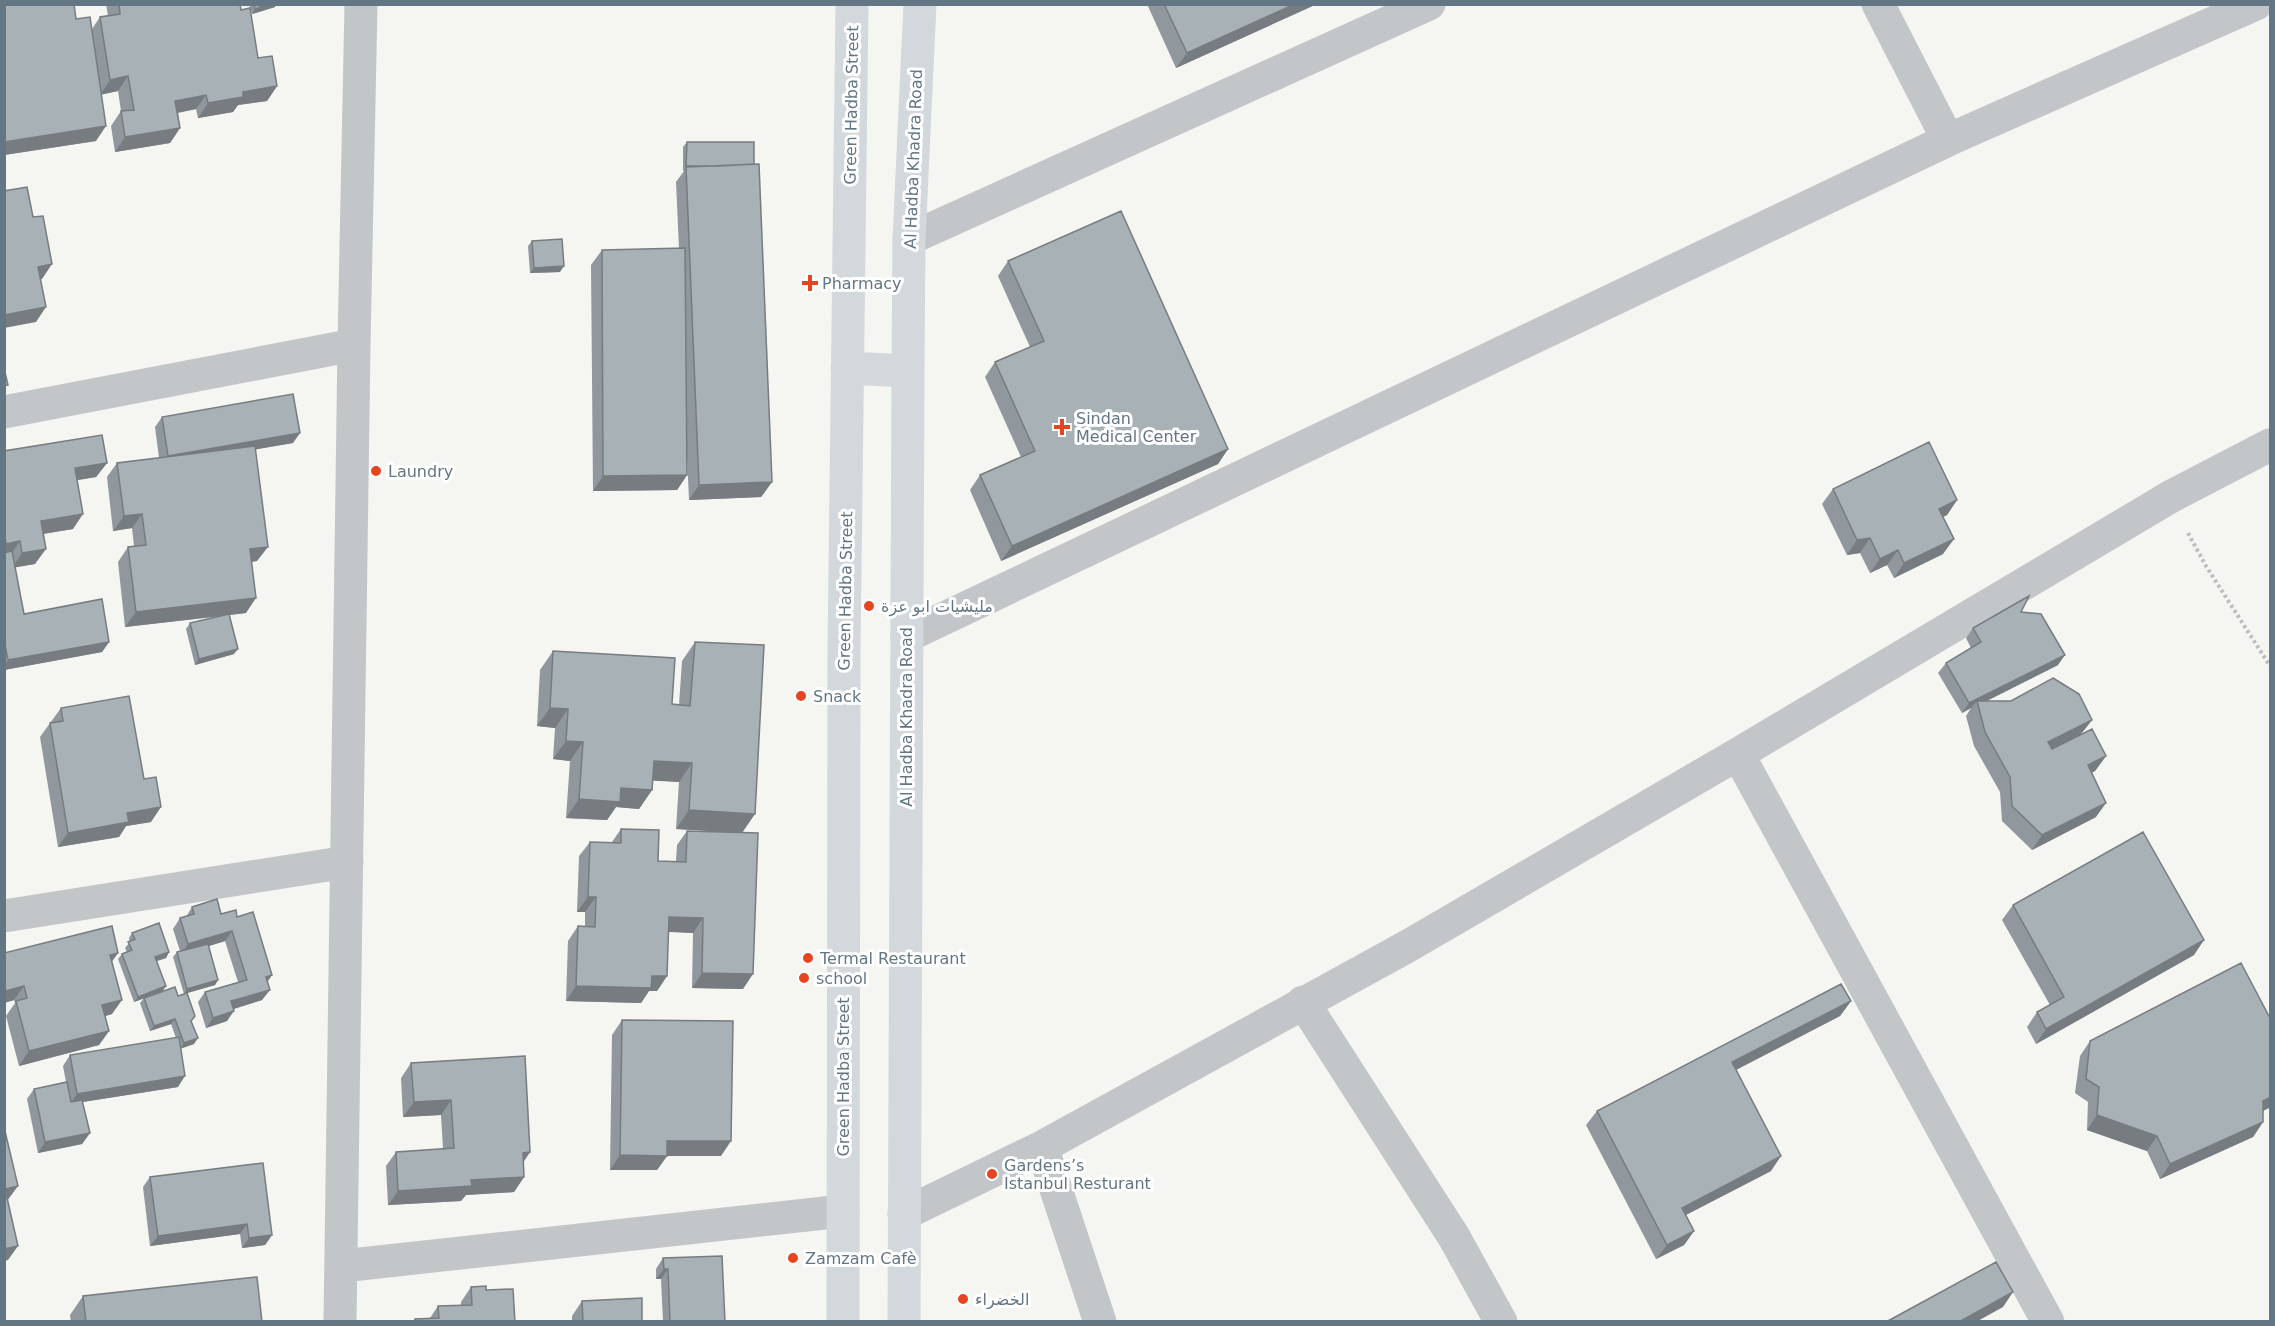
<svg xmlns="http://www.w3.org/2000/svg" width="2275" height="1326" font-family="'DejaVu Sans','Noto Naskh Arabic',sans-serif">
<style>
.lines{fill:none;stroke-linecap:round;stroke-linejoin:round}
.path{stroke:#bcbec0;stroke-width:4;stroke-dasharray:3 3;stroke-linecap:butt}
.minor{stroke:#c2c6c9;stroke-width:33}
.primary{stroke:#d3d8dc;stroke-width:33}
.wall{fill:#90989d}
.shaded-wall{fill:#767c7f}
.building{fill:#a8b1b6;stroke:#767c7f;stroke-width:1.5}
.poi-dot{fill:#e7451f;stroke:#fff;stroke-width:2}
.labels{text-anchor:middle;stroke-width:6;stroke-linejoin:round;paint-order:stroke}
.street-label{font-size:16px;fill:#637683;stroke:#fff}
.poi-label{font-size:16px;fill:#637683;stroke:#fff;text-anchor:start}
</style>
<rect width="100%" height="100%" fill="#f5f5f1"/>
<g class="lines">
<path class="path" d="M2188,533L2206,566L2270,666"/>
<path class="minor" d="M1878,4L1948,140
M909,239L1429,4
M4,412L354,345
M907,636L1948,140L2256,4
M1738,754L2048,1322
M4,916L347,862
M1303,1002L1454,1237L1501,1322
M904,1214L1042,1147
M342,1266L843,1211
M340,1322L354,345L361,4
M1100,1322L1042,1147L1408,946L1738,754L2170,497L2270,445"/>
<path class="primary" d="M847,368L908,371
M843,1322L844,650L852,4
M904,1322L908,371L909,239L920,4"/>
</g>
<path class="wall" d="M106,4H240L241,10L258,58L277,86L267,101L238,105L233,112L198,118L196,109L178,113L180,128L170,143L115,152L111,126L121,111L118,91L102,94L96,141L4,155V5L76,19L92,29L100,17L108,16Z
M249,4H276L275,7L252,14Z
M1147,4H1317L1176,68Z
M687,142L754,164L772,482L761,497L689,500L687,455V475L677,490L593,491L591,265L602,250L679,249L676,182L684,171H683V147Z
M532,241L560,272L530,273L528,246Z
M1008,261L1228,449L1218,464L1001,561L970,490L980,475L1021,457L985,377L995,362L1030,347L998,276Z
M162,417L293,443L256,449L257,561L252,562L246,613L229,615L234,654L195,665L186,629L190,623L222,616L125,627L118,562L128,547L134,546L132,528L113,531L107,477L117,463L159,458L155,427Z
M4,451L107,463L96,477L78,480L73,529L43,534L35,564L15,567L24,614L109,642L102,652L4,670Z
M1833,489L1957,500L1947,515L1943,517V554L1894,578L1887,565L1870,573L1860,553L1847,555L1822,504Z
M2021,612L2058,665L1987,701L2092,720L2081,734L2106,756L2095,771L2091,773L2096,817L2032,850L2002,821L2000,792L1974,746L1966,716L1971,708L1962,713L1938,673L1946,663L1971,648L1966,638L1973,628Z
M695,642L742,832L743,989L692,988L693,933L668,932L667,976L657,991H649L641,1003L566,1001L568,941L578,926H585V912H577L579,856L590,842H612L621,829L658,861H676L677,845L687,831L738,832L676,829L679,782L653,780L652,790L639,809L616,807L607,820L566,818L570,761L553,759L555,728L537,726L540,670L553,651L672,704L679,705L682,661Z
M61,708L151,822L126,826L119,837L58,847L40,737Z
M2013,905L2194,955L2036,1044L2027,1027L2037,1012L2050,1005L2002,920Z
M192,907L221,914L237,917L272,975L267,982L262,1000L233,1009L227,1021L206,1028L198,1002L205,992L238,982L225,941L208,946L218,980L215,985L187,993L194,1044L180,1048L178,1087L82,1102L90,1133L82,1144L38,1153L27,1099L34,1089L66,1082L63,1066L70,1055L176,1038L171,1024L150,1031L140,1003L144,998L134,1002L118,959L122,954L127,952L125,948L130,942L129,938L132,933L169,952L166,958L156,961L166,986L162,991L178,996L184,994L173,957L177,952L180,951L173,929L180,918L186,917Z
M4,953H118L112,961V1014L105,1016L109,1031L99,1045L19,1066L6,1016L15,1003L14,1000L4,1003Z
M1851,1001L1840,1016L1736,1070L1771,1171L1686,1215L1694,1231L1684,1245L1656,1259L1586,1125L1597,1111Z
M622,1020L721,1156H667L657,1170H610L612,1035Z
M2271,1020V1107L2263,1110V1122L2253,1137L2160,1179L2147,1151L2087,1130L2088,1102L2075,1093L2080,1056L2090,1041Z
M411,1063L530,1152L524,1161V1177L514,1192L466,1195L461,1201L388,1205L386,1166L396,1152L443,1149L441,1115L403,1117L401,1078Z
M150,1177L272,1235L265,1245L242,1248L240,1234L150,1246L143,1187Z
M663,1258L725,1322H663L661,1279H656V1269Z
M471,1287L486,1290L515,1322H413L415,1319L430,1318L438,1306H461V1302Z
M83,1296L262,1322H71L70,1315Z
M582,1301L642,1322H572V1316Z"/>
<path class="shaded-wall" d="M268,4H276L275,7L252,14L255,9Z
M1295,4H1317L1176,68L1187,53Z
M128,76L118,91L100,95L110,80Z
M277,86L267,101L238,105L233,112L198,118L208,103L243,92Z
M206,95L196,109L165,115L175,101Z
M106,126L96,141L4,155V142Z
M180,128L170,143L115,152L125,137Z
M52,264L42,279L28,282L38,267Z
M564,266L560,272L530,273L534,268Z
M46,307L36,322L4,328V315Z
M300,433L293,443L161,466L168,456Z
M1228,449L1218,464L1001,561L1012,546Z
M107,463L96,477L65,482L75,468Z
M687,475L677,490L593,491L603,476Z
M772,482L761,497L689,500L699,485Z
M1957,500L1947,515L1928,524L1939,509Z
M83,514L73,529L30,536L41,521Z
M142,514L132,528L113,531L124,516Z
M1870,538L1860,553L1847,555L1857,540Z
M1954,539L1943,554L1894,578L1904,563Z
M20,541L10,556L4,557V546L6,544Z
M268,547L257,561L240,563L250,549Z
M46,549L35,564L12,568L22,553Z
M1898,550L1887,565L1870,573L1880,559Z
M256,598L246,613L125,627L136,612Z
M109,642L102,652L4,670V666L8,660Z
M238,649L234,654L195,665L199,659Z
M2065,655L2058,665L1978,705L1977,701L1971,708L1962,713L1969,703Z
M550,708L568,709L555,728L537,726Z
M2092,720L2081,734L2038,756L2048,742Z
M566,741L583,742L570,761L553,759Z
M2106,756L2095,771L2077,780L2088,765Z
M654,761L692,763L679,782L641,780Z
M621,788L652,790L639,809L616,807L607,820L566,818L579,799Z
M2106,803L2096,817L2032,850L2042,835Z
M161,807L151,822L126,826L119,837L58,847L68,833L127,813Z
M689,810L755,814L742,833L676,829Z
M588,897H596L585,912H577Z
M669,917L703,918L693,933L658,931Z
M232,931L225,941L181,955L188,944Z
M2204,940L2194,955L2036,1044L2046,1029Z
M169,952L166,958L151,963L155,957Z
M118,953L108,967L110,955Z
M702,973L753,974L743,989L692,988Z
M272,975L265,985L266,977Z
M652,976H667L657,991H649L641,1003L566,1001L576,986Z
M218,980L215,985L184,994L187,989Z
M24,986L14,1000L4,1003V992L6,991Z
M166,986L162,992L134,1002L138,997Z
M270,990L262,1000L224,1012L231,1001Z
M122,1000L112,1014L92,1020L102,1005Z
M1851,1001L1840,1016L1722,1077L1732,1062Z
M234,1011L227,1021L206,1028L213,1018Z
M175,1019L171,1024L150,1031L154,1026Z
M109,1031L99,1045L19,1066L29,1051Z
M198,1038L194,1044L180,1049L184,1043Z
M185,1076L178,1087L70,1104L77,1094Z
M2271,1097V1107L2253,1116L2263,1101Z
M451,1100L441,1115L403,1117L414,1102Z
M2097,1115L2157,1136L2147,1151L2087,1130Z
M2263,1122L2253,1137L2160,1179L2170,1164Z
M90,1133L82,1144L38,1153L45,1142Z
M667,1141H731L721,1156H657Z
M530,1152L520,1167L523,1153Z
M620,1155L667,1156L657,1170H610Z
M1781,1156L1771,1171L1672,1222L1682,1208Z
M524,1177L514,1192L466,1195L461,1201L388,1205L398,1191L471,1180Z
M18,1186L7,1201L5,1189Z
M247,1224L240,1234L150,1246L158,1236Z
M1694,1231L1684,1245L1656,1259L1667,1245Z
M272,1235L265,1245L242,1248L249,1238Z
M18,1246L8,1260L4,1261V1249Z
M664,1269H668L661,1279H656Z
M2013,1292L2003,1307L1976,1322H1959Z"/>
<path class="building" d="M74,4L76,19L90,17L106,126L4,142V5Z
M119,4H240L241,10L250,8L258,58L272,56L277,86L243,92V97L208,103L206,95L175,101L180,128L125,137L121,111L134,110L128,76L110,80L100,17L120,14Z
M254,4H268L255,9Z
M1164,4H1295L1187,53Z
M687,142H754V164L719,166H686Z
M759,164L772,482L699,485L686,167Z
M27,187L33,217L43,216L52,264L38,267L46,307L4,315V191Z
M1121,211L1228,449L1012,546L980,475L1035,451L995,362L1044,341L1008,261Z
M562,239L564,266L534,268L532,241Z
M685,248L687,475L603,476L602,250Z
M4,368L8,385L4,386Z
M293,394L300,433L168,456L162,417Z
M102,435L107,463L75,468L83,514L41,521L46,549L22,553L20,541L6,544L5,537H4V451Z
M1929,442L1957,500L1939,509L1954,539L1904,563L1898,550L1880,559L1870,538L1857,540L1833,489Z
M255,446L268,547L250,549L256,598L136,612L128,547L146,545L142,514L124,516L117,463Z
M12,551L24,614L102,599L109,642L8,660L4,640V553Z
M2029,596L2021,612L2041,614L2065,655L1969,703L1946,663L1981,642L1973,628Z
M229,614L238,649L199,659L190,623Z
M695,642L764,645L755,814L689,810L692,763L654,761L652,790L621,788L620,802L579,799L583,742L566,741L568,709L550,708L553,651L675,658L672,704L690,706Z
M2053,678L2079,694L2092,720L2048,742L2052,749L2092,729L2106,756L2088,765L2106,803L2042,835L2012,806L2010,777L1985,732L1977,701H2011Z
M129,696L144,779L156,777L161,807L127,813L129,822L68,833L50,723L63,721L61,708Z
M621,829L659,830L658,861L686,862L687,831L758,833L753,974L702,973L703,918L669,917L667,976H652L651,988L576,986L578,926L595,927L596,897H588L590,842L621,843Z
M2143,832L2204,940L2046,1029L2037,1012L2064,997L2013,905Z
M217,899L221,914L236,910L237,917L253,912L272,975L266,977L270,990L231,1001L234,1011L213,1018L205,992L247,980L232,931L188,944L180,918L194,914L192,907Z
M159,923L169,952L155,957L166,986L138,997L122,954L132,950L128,942L135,939L132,933Z
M112,926L118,953L110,955L122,1000L102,1005L109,1031L29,1051L16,1001L27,998L24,986L6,991L4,986V953Z
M208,944L218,980L187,989L177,952Z
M2241,963L2271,1020V1097L2263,1101V1122L2170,1164L2157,1136L2097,1115L2099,1087L2086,1079L2090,1041Z
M1841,984L1851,1001L1732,1062L1781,1156L1682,1208L1694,1231L1667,1245L1597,1111Z
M175,987L178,996L187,993L195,1016L191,1021L198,1038L184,1043L175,1019L154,1026L144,998Z
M622,1020L733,1021L731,1141H667V1156L620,1155Z
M179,1037L185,1076L77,1094L70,1055Z
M525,1056L530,1152L523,1153L524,1177L471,1180L472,1186L398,1191L396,1152L454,1148L451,1100L414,1102L411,1063Z
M67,1082L71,1102L82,1100L90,1133L45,1142L34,1089Z
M4,1127L18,1186L5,1189L18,1246L4,1249Z
M263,1163L272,1235L249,1238L247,1224L158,1236L150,1177Z
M722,1256L725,1322H670L668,1269H664L663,1258Z
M1996,1262L2013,1292L1959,1322H1886Z
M257,1277L262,1322H86L83,1296Z
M486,1286V1290L513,1289L515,1322H415V1319L439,1318L438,1306L472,1305L471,1287Z
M642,1298V1322H583L582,1301Z"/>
<g class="poi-dot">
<path d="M807 274h6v6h6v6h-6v6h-6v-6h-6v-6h6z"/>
<path d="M1059 418h6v6h6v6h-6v6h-6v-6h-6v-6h6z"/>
<circle cx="376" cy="471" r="6"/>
<circle cx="869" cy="606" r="6"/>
<circle cx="801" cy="696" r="6"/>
<circle cx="808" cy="958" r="6"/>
<circle cx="804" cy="978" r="6"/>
<circle cx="992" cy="1174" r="6"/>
<circle cx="793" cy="1258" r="6"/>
<circle cx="963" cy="1299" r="6"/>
</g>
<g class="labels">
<g class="street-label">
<text transform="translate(851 105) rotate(-89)" y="6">Green Hadba Street</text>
<text transform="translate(913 159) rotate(-88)" y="6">Al Hadba Khadra Road</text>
<text transform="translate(845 591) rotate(-89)" y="6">Green Hadba Street</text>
<text transform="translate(906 717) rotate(-90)" y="6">Al Hadba Khadra Road</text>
<text transform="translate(843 1077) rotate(-90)" y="6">Green Hadba Street</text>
</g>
<g class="poi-label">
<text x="822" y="289">Pharmacy</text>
<text x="1076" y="424">Sindan<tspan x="1076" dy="18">Medical Center</tspan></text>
<text x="388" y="477">Laundry</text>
<text x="881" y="612">مليشيات ابو عزة</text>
<text x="813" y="702">Snack</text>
<text x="820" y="964">Termal Restaurant</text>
<text x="816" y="984">school</text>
<text x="1004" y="1171">Gardens’s<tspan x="1004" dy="18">Istanbul Resturant</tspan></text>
<text x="805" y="1264">Zamzam Cafè</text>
<text x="975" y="1305">الخضراء</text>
</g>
</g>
<rect width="2275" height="1326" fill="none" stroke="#637683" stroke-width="12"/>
</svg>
